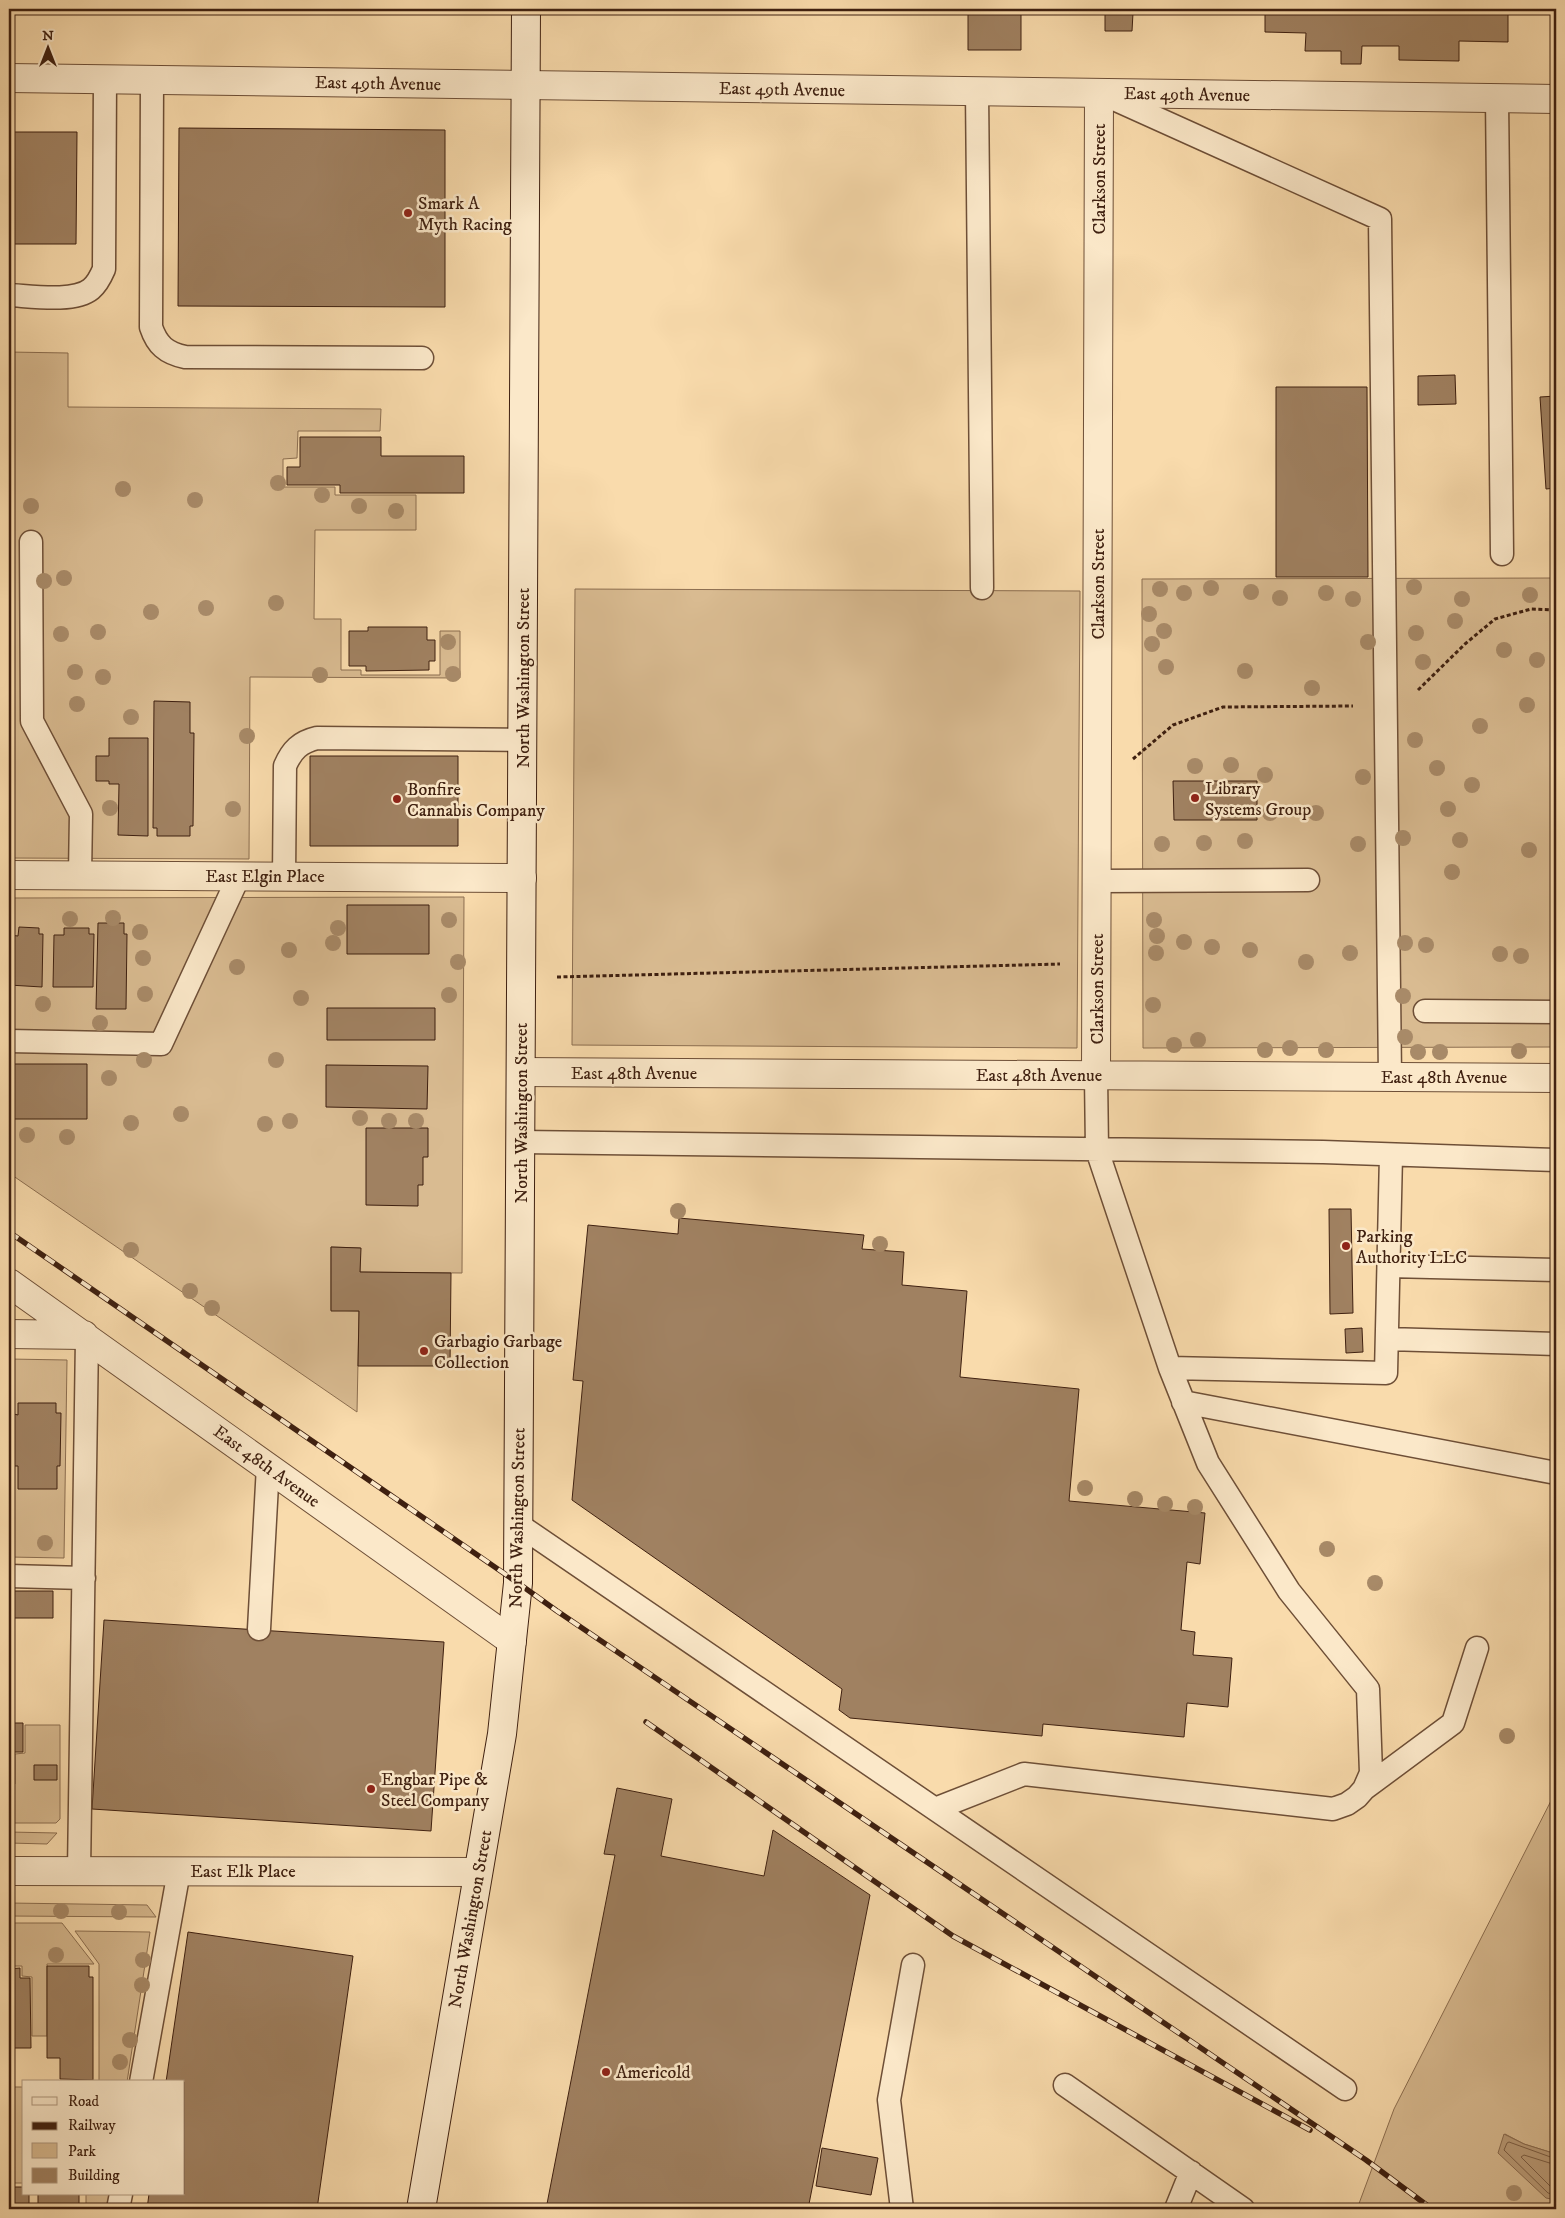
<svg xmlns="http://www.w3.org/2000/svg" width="1565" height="2218" font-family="'IM FELL DW Pica',serif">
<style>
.green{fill:#d9bb91;stroke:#8c6e50}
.water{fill:#ba9b77;stroke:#896a4e}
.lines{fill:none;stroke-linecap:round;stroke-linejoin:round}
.shore{stroke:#7c5e44;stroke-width:1}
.building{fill:#a08161;stroke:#3f2010}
.service-casing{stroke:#6e4f37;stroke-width:25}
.minor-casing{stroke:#6e4f37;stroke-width:30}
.secondary-casing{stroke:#3f2010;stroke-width:30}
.path{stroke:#3f2010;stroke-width:3;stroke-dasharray:4 2.5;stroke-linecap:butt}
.service{stroke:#fbe8c9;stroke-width:22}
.minor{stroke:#fbe8c9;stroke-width:28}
.secondary{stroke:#fbe8c9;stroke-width:28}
.rail-casing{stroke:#3f2010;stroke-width:5.5}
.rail{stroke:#fbe8c9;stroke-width:4;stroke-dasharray:11;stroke-linecap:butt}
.tree{fill:#a88a68}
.poi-dot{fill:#8f2418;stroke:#fbe8c9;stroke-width:2}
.labels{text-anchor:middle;stroke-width:5;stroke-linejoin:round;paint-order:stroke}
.street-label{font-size:18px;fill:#3f2010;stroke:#fbe8c9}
.poi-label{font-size:18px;fill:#3f2010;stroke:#fbe8c9;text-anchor:start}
</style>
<rect width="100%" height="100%" fill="#f9dbac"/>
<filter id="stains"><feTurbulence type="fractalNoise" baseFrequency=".004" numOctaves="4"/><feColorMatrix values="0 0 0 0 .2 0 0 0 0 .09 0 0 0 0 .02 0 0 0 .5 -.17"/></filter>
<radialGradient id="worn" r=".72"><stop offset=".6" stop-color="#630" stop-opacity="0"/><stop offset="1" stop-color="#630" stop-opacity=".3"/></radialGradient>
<path class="green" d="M9,352L68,353V407L381,409L380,431H298L297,458L283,459V487H335V495H416V530H315L314,619H341V670H361V675H440V631H460V678L250,677L249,859L9,858Z
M1556,578V1047L1143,1048L1142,579Z
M575,589L1080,591L1077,1048L572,1045Z
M464,897L462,1273L360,1272V1248L331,1247V1310L359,1311L357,1412L9,1173V898Z
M9,1359L67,1360L64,1558L9,1557Z
M25,1725H60V1819L56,1823H9V1785L15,1784V1754L25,1753Z
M1556,1791V2154L1524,2144L1505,2134L1556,2200V2209H1357L1394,2109Z
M9,1832L57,1833L47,1844L9,1843Z
M9,1903L147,1905L156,1917L9,1916Z
M9,1923H62L94,1964H47V2036H32V1977L22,1976V1966H9Z
M75,1931L150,1932L127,2082H99V1964Z
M9,2087H24V2183H9Z
M86,2194H109L107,2209H86Z"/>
<path class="water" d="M1504,2134L1524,2144L1556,2154V2200L1546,2198L1498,2153Z"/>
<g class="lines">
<path class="shore" d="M1556,2159L1509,2142L1507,2143L1504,2150L1548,2193L1556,2195
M1556,2165L1524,2155L1521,2157L1551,2187L1556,2188"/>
</g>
<path class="building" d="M241,9H312V13H241Z
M350,9H466V13H350Z
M968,9H1021V50H968Z
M1091,9H1139V13H1133L1132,31H1105V12L1091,11Z
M1265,9H1508V42L1459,41V61L1399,60V46H1362L1361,64H1341V51H1305L1306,33L1265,32Z
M179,128L445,130V307L178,306Z
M9,132H77L76,244H9Z
M1455,375L1456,404L1418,405V376Z
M1276,387H1367L1368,577H1276Z
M1556,396V488L1546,489L1540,397Z
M300,437H381V456H464V493H340V485H287V467H300Z
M368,627H427V640H435V661H429V670L366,671V666H349V631H368Z
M154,701L190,702V733H194L193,826H190V836H157V828H153Z
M109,738H148V836L118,835L119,784H109V781H96V756H109Z
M310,756H458V846H310Z
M1173,781H1257V820H1174Z
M347,905H429V954H347Z
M98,923H124V934H127L126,1009H96Z
M19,927L39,928V934H43L42,987L9,985V935L18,936Z
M64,928H89V934H94L93,987H53L54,935H64Z
M327,1008H435V1040H327Z
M9,1064H87V1119H9Z
M326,1065L428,1066L427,1109L326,1107Z
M366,1128H428V1157H423V1185H418V1206L366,1205Z
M1329,1209H1351L1353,1313L1330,1314Z
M679,1218L864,1235L862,1249L904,1252L902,1285L967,1291L960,1377L1079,1389L1069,1501L1205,1513L1200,1564L1187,1562L1181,1630L1195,1632L1193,1655L1232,1658L1228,1707L1187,1703L1184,1737L1043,1724L1042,1736L850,1718L839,1710L842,1689L572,1500L583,1381L573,1380L588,1225L678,1234Z
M331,1247L361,1248L360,1272L451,1273L450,1366H358L359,1311H331Z
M1362,1328L1363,1352L1346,1353L1345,1329Z
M18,1403H56V1413H61L60,1466H57V1489H18V1466H9V1421H14V1414L18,1415Z
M9,1591H53V1618H9Z
M104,1620L444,1642L431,1831L92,1809Z
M9,1723H23V1752H11V1783H9Z
M34,1765H57V1780H34Z
M617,1788L672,1799L661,1856L764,1876L773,1830L870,1895L808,2209H546L615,1855L604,1854Z
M188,1932L353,1956L317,2209H147L149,2194H184V2082H166Z
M47,1966H89V1977H93V2080L60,2079V2058H47Z
M20,1968V1978H30L31,2048H9V1969Z
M822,2148L878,2158L871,2195L816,2186Z
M9,2187H24V2194H29V2209H9Z
M38,2194H79V2209H38Z"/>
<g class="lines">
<g class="service-casing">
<path id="service" d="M152,80L151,327C157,345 166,353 185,357L422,358
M977,91L982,588
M1103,94L1380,219L1390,1077
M1497,98L1502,554
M9,295C30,296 74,303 91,289C97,284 101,276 104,269L105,79
M31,542L32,721L81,814L80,875
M284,877L285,766C292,750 300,742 317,738L523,740
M1097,881L1308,880
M1425,1011L1556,1012
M9,1041L161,1044L239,876
M521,1142L1323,1152L1556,1160
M1389,1266L1556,1270
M1387,1339L1556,1344
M1170,1368L1386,1373L1391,1155
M1183,1402L1556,1473
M519,1525L1345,2089
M9,1576L84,1578
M259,1629L268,1466
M1364,1789L1453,1723L1477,1648
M935,1809L1024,1774L1333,1809L1347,1804L1357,1797L1364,1789L1371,1773L1368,1689L1289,1591L1208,1463L1170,1368L1097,1150L1096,1075
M79,1871L87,1338
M141,2082L179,1871
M1065,2085L1243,2209
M118,2209L121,2194
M902,2209L889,2100L913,1965
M1176,2209L1191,2172"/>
</g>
<g class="minor-casing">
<path id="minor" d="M9,78L1556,99
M9,875L522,878
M521,1072L1556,1078
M1096,1075L1099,93
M9,1283L512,1641
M9,1334L84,1335
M9,1871L478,1872"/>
</g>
<g class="secondary-casing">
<path id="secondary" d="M421,2209L502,1734L518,1583L526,9"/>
</g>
<path class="path" d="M1418,690L1465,644L1495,619L1531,609L1556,610
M1133,759L1173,725L1223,707L1353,706
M557,977L1060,964"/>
<use href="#service" class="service"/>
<use href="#minor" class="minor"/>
<use href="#secondary" class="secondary"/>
<g class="rail-casing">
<path id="rail" d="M9,1232L518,1583L557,1611L1366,2160L1432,2209
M646,1722L953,1936L1310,2130"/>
</g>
<use href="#rail" class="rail"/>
</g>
<g class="tree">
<circle cx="278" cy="483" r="8"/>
<circle cx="123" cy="489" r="8"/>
<circle cx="322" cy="495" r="8"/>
<circle cx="195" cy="500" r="8"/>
<circle cx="31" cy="506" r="8"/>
<circle cx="359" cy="506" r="8"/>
<circle cx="396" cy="511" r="8"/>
<circle cx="64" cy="578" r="8"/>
<circle cx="44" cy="581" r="8"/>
<circle cx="1414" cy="587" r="8"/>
<circle cx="1211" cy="588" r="8"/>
<circle cx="1160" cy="589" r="8"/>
<circle cx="1251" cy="592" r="8"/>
<circle cx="1184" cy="593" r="8"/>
<circle cx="1326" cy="593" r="8"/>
<circle cx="1530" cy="595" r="8"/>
<circle cx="1280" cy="598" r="8"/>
<circle cx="1353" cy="599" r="8"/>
<circle cx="1462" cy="599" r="8"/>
<circle cx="276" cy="603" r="8"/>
<circle cx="206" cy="608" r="8"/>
<circle cx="151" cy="612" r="8"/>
<circle cx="1149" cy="614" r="8"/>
<circle cx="1455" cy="621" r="8"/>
<circle cx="1164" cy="631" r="8"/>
<circle cx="98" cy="632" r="8"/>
<circle cx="1416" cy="633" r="8"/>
<circle cx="61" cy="634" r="8"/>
<circle cx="448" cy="642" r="8"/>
<circle cx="1368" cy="642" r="8"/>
<circle cx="1152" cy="644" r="8"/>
<circle cx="1504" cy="650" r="8"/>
<circle cx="1537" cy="660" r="8"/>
<circle cx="1423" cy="662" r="8"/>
<circle cx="1166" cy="667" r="8"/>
<circle cx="1245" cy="671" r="8"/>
<circle cx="75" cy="672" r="8"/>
<circle cx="453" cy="674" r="8"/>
<circle cx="320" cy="675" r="8"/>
<circle cx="103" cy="677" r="8"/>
<circle cx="1312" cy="688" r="8"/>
<circle cx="77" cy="704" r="8"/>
<circle cx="1527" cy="705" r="8"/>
<circle cx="131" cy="717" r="8"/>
<circle cx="1480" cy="726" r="8"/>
<circle cx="247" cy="736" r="8"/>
<circle cx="1415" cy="740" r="8"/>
<circle cx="1231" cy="765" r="8"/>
<circle cx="1195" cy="766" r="8"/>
<circle cx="1437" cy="768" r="8"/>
<circle cx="1265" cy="775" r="8"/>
<circle cx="1363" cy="777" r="8"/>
<circle cx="1472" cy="785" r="8"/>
<circle cx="110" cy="808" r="8"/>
<circle cx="233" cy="809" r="8"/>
<circle cx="1448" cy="809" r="8"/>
<circle cx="1270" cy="813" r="8"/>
<circle cx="1316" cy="813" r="8"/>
<circle cx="1403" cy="838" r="8"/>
<circle cx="1460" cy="840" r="8"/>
<circle cx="1245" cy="841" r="8"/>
<circle cx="1204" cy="843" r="8"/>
<circle cx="1162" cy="844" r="8"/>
<circle cx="1358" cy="844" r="8"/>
<circle cx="1529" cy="850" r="8"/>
<circle cx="1452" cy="872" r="8"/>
<circle cx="113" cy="918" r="8"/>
<circle cx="70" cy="919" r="8"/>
<circle cx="449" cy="920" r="8"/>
<circle cx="1154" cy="920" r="8"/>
<circle cx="338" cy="928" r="8"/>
<circle cx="140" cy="932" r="8"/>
<circle cx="1157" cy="936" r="8"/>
<circle cx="1184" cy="942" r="8"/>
<circle cx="333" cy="943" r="8"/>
<circle cx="1405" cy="943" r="8"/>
<circle cx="1426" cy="945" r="8"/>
<circle cx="1212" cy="947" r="8"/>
<circle cx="289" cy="950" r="8"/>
<circle cx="1250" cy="950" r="8"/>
<circle cx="1156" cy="953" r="8"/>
<circle cx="1350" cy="953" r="8"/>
<circle cx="1500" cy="954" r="8"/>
<circle cx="1521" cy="956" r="8"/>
<circle cx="143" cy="958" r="8"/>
<circle cx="458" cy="962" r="8"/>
<circle cx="1306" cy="962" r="8"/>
<circle cx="237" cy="967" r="8"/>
<circle cx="145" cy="994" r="8"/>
<circle cx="449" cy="995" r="8"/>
<circle cx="1403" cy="996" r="8"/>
<circle cx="301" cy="998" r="8"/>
<circle cx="43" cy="1004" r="8"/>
<circle cx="1153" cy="1005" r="8"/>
<circle cx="100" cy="1023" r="8"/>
<circle cx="1405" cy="1037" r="8"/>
<circle cx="1198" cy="1040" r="8"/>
<circle cx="1174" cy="1045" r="8"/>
<circle cx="1290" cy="1048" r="8"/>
<circle cx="1265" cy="1050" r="8"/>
<circle cx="1326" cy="1050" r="8"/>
<circle cx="1519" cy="1051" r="8"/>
<circle cx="1418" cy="1052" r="8"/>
<circle cx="1440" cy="1052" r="8"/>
<circle cx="144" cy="1060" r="8"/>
<circle cx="276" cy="1060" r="8"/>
<circle cx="109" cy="1078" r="8"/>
<circle cx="181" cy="1114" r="8"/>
<circle cx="360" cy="1118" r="8"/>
<circle cx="290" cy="1121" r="8"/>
<circle cx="389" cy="1121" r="8"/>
<circle cx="416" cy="1121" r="8"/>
<circle cx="131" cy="1123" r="8"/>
<circle cx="265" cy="1124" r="8"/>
<circle cx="27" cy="1135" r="8"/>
<circle cx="67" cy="1137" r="8"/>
<circle cx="678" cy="1211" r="8"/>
<circle cx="880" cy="1244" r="8"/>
<circle cx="131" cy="1250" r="8"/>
<circle cx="190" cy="1291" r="8"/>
<circle cx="212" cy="1308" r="8"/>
<circle cx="1085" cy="1488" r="8"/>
<circle cx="1135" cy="1499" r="8"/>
<circle cx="1165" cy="1504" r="8"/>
<circle cx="1195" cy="1507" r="8"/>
<circle cx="45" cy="1543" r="8"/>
<circle cx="1327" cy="1549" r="8"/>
<circle cx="1375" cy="1583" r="8"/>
<circle cx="1507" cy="1736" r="8"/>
<circle cx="61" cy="1911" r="8"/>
<circle cx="119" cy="1912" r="8"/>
<circle cx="56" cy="1955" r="8"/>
<circle cx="143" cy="1960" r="8"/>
<circle cx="142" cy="1985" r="8"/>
<circle cx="130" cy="2040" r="8"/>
<circle cx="120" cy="2062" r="8"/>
<circle cx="1514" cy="2193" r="8"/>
</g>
<g class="poi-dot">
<circle cx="408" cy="213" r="5"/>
<circle cx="1195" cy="798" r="5"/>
<circle cx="397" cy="799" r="5"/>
<circle cx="1346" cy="1246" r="5"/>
<circle cx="424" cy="1351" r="5"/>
<circle cx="371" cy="1789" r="5"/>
<circle cx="606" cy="2072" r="5"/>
</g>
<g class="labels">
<g class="street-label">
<text transform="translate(378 83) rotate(1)" y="6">East 49th Avenue</text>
<text transform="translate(782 89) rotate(1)" y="6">East 49th Avenue</text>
<text transform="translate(1187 94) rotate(1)" y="6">East 49th Avenue</text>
<text transform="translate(1099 179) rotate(-90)" y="6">Clarkson Street</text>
<text transform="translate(1098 584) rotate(-90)" y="6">Clarkson Street</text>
<text transform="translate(523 678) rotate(-90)" y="6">North Washington Street</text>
<text x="265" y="882">East Elgin Place</text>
<text transform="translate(1097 989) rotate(-90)" y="6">Clarkson Street</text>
<text x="634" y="1079">East 48th Avenue</text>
<text x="1039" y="1081">East 48th Avenue</text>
<text x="1444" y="1083">East 48th Avenue</text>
<text transform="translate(521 1113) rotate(-90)" y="6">North Washington Street</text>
<text transform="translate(267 1466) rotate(36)" y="6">East 48th Avenue</text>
<text transform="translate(517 1518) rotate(-89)" y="6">North Washington Street</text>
<text x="243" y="1877">East Elk Place</text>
<text transform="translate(470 1919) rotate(-80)" y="6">North Washington Street</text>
</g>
<g class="poi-label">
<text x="418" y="209">Smark A<tspan x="418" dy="21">Myth Racing</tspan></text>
<text x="1205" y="794">Library<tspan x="1205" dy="21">Systems Group</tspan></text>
<text x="407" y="795">Bonfire<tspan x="407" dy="21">Cannabis Company</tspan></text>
<text x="1356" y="1242">Parking<tspan x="1356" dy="21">Authority LLC</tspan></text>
<text x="434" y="1347">Garbagio Garbage<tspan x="434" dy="21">Collection</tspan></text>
<text x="381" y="1785">Engbar Pipe &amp;<tspan x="381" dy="21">Steel Company</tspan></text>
<text x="616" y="2078">Americold</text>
</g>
</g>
<rect width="1565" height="2218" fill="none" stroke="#f9dbac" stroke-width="30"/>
<rect x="10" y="10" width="1545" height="2198" fill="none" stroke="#3f2010" stroke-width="2.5"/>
<rect x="15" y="15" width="1535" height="2188" fill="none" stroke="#3f2010"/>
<rect x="22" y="2080" width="162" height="115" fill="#fbe8c9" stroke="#b0987f"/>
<rect x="32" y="2097" width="25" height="8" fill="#fbe8c9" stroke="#b0987f"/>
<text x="68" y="2106" font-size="15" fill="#3f2010">Road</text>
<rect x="32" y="2122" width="25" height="8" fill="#3f2010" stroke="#b0987f"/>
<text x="68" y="2130" font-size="15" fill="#3f2010">Railway</text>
<rect x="32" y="2143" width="25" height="15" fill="#d9bb91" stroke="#b0987f"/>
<text x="68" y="2156" font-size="15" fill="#3f2010">Park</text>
<rect x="32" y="2168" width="25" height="15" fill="#a08161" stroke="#b0987f"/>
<text x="68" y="2180" font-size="15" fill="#3f2010">Building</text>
<g transform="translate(48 48)" stroke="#fbe8c9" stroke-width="4" paint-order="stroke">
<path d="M0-4L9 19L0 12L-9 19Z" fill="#3f2010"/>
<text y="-8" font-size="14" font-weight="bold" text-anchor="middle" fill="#3f2010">N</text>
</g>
<rect width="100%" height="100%" filter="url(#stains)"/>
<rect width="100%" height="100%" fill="url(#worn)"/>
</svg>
